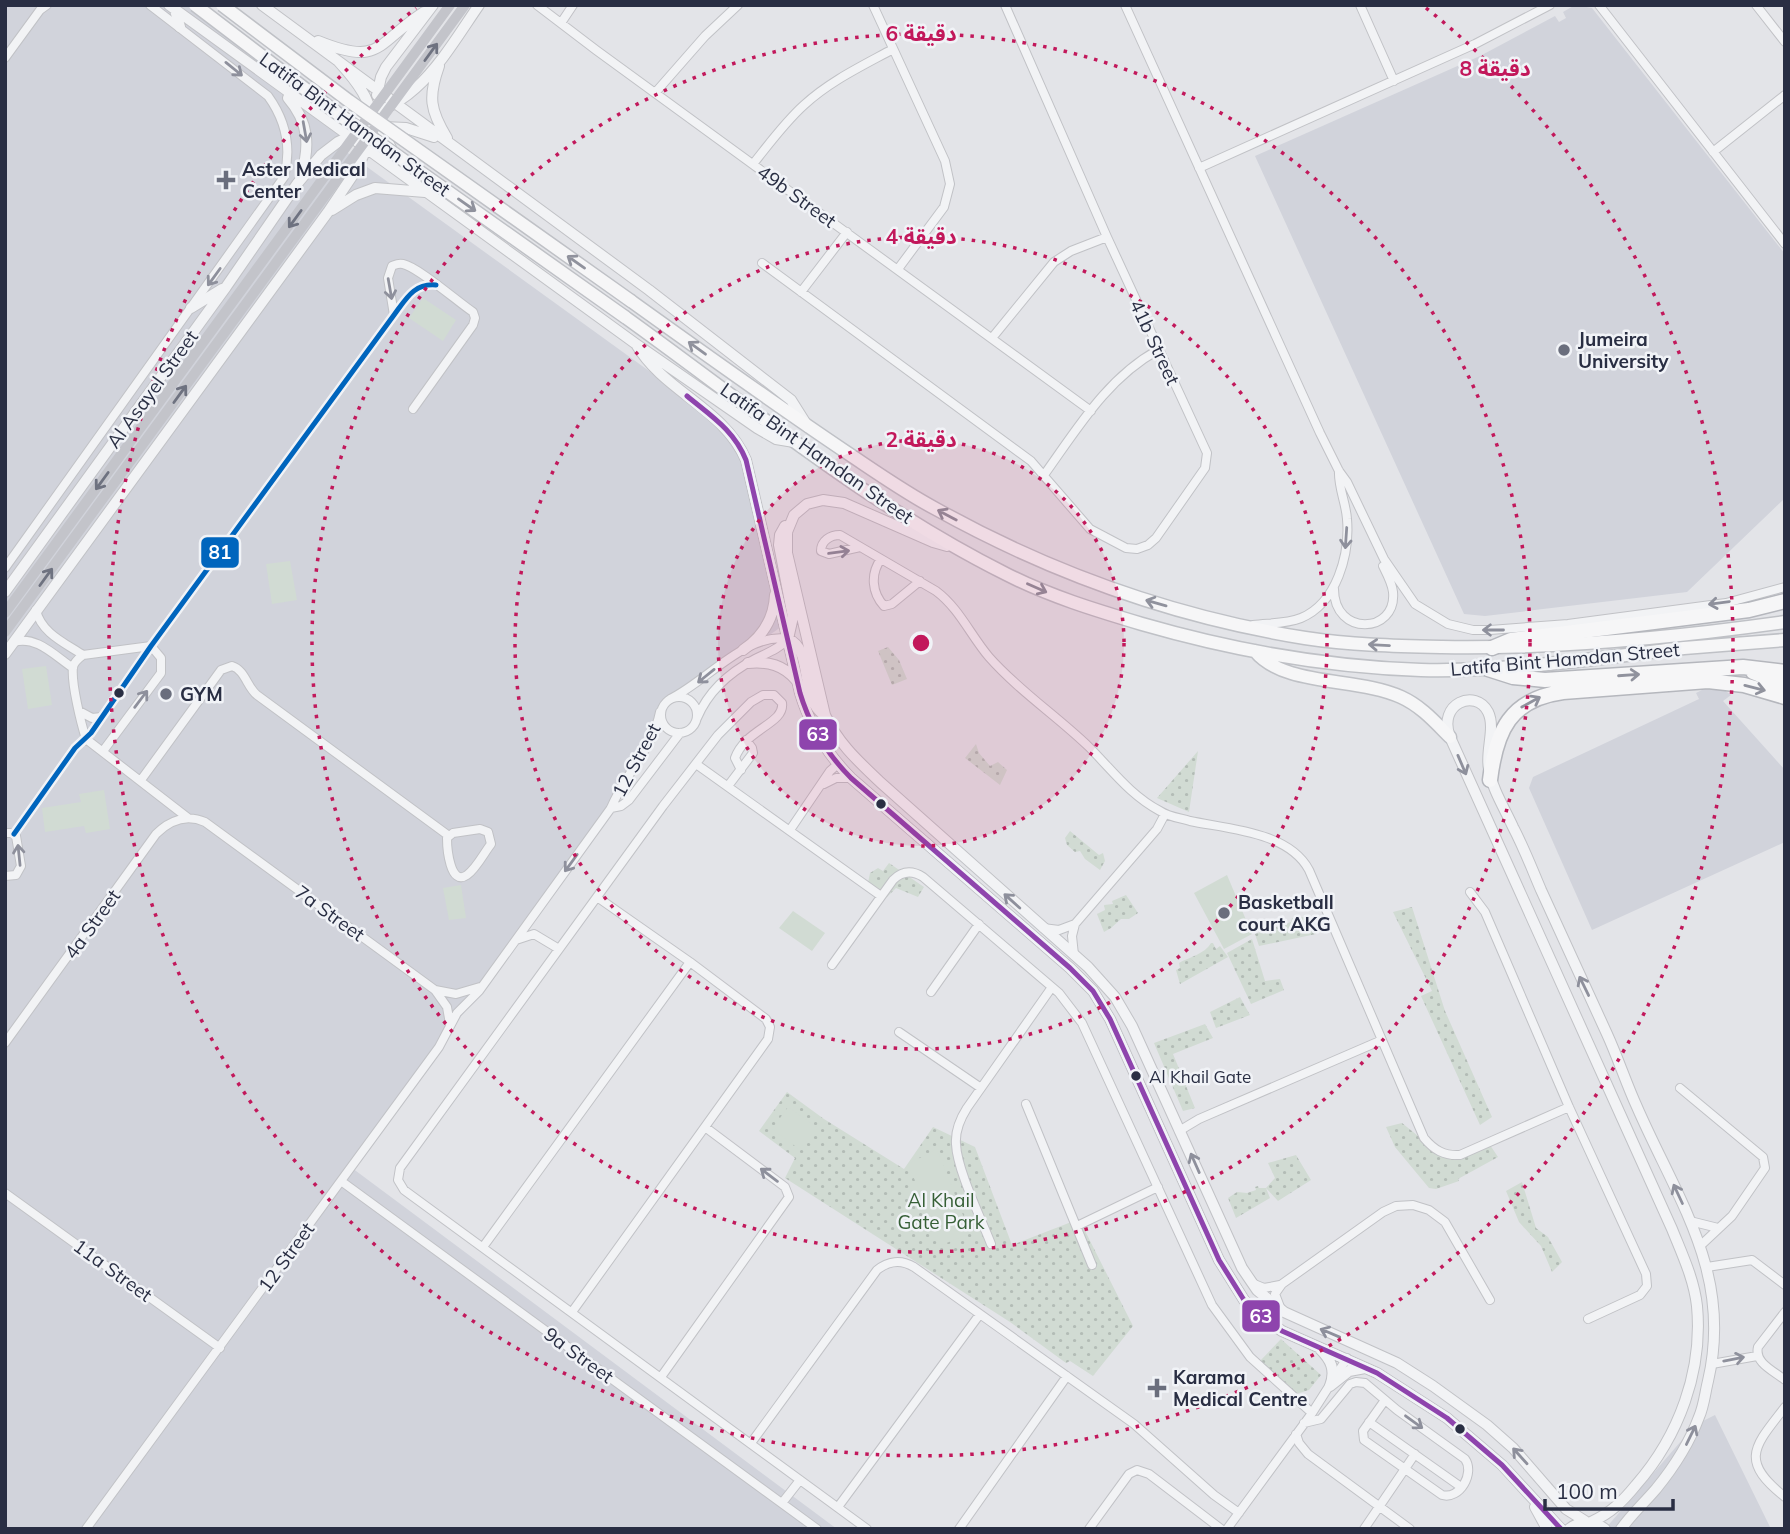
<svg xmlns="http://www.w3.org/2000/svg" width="1790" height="1534" font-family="Mulish,'Noto Sans Arabic',sans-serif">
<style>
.built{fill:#d1d3db}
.green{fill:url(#green-dots)}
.pitch{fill:#d1dbd3}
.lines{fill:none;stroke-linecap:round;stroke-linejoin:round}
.minor-casing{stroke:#c1c2c6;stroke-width:10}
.tertiary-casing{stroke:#c1c2c6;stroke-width:12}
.primary-casing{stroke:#bfc1c6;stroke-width:15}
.motorway-casing{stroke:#b5b7bd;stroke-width:17}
.minor{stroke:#f2f3f5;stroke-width:8}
.tertiary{stroke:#f2f3f5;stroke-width:10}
.primary{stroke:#f6f6f7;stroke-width:12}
.motorway{stroke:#f6f6f7;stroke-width:14}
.primary-bridge-casing{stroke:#bfc1c6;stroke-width:15;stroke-linecap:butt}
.secondary-bridge{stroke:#c3c4ca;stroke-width:10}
.primary-bridge{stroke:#f6f6f7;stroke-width:12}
.bus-1-casing{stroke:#f1f3f7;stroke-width:10}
.bus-2-casing{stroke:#f1f3f7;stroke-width:10}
.bus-1{stroke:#8e44ad;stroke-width:5}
.bus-2{stroke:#0065bd;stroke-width:5}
.oneway{stroke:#6e7280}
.oneway2{stroke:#8e909c}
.oneway3{stroke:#90929d}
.ring{fill:none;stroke:#c2185b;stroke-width:3.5;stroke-dasharray:3.5 7}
.poi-dot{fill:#6a6e7d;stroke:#f1f3f7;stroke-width:2.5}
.bus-dot{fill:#292e43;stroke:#f1f3f7;stroke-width:2.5}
.labels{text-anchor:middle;stroke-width:5;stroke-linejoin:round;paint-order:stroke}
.bus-label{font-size:17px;fill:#292e43;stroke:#f1f3f7;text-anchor:start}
.street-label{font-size:19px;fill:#292e43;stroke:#f1f3f7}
.poi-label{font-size:19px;font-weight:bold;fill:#292e43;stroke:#f1f3f7;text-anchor:start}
.park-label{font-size:19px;fill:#365f36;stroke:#f1f3f7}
.centre{fill:#c2185b;stroke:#f1f3f7;stroke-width:3.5}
.ring-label{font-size:21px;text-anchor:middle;font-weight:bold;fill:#c2185b;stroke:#f1f3f7;stroke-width:5;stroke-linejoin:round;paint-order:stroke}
.line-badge{stroke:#f1f3f7;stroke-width:2.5}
.badge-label{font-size:19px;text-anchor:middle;font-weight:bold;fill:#fff}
</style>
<defs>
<pattern id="green-dots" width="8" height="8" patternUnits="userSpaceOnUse" patternTransform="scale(1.75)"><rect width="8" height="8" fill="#d1dbd3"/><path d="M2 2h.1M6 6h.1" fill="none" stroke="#b3bcb6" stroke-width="1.8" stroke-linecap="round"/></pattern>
</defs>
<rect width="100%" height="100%" fill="#e3e4e8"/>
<path class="built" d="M5,5H205L365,124L345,151L739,436L781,627L664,708L558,889L348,1165L837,1529H5Z
M1575,5L1592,8L1785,254V498L1687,592L1485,616L1464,614L1255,156L1480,56L1555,16L1559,22L1566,18L1563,12Z
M1704,689H1723L1731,695L1723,701L1785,770V842L1592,930L1529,788L1533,777L1699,699L1696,693Z
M1715,1415L1771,1529H1605L1695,1425Z"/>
<path class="green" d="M888,647L899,660L907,679L892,685L878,651Z
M976,744L979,753L990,766L998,762L1007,770L1000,785L965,758Z
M1198,751L1189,812L1157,798Z
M1070,831L1099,855L1103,853L1105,861L1100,870L1085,859L1080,851L1075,852L1067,845L1065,838Z
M889,863L924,887L918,897L896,888L887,897L868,883L870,873L878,868L883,871Z
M1126,895L1138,913L1129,919H1121L1111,928L1104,932L1097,914L1105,910L1104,905L1113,904L1112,901Z
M1412,907L1445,1011L1492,1117L1480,1125L1421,996L1432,991L1393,912Z
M1304,917L1313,920L1316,934L1259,946L1255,934L1291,922L1292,918Z
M1252,939L1265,981L1280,979L1284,990L1251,1004L1227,953Z
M1211,943H1213L1216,949L1220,946L1228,957L1180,984L1176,970L1180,968L1179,963C1189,957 1205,954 1211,943Z
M1240,997L1250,1015L1216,1028L1210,1012Z
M1205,1024L1213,1038L1173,1054L1195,1108L1183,1111L1154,1043Z
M787,1092L824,1119L904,1169L933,1127L975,1147L1012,1245L1079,1219L1133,1326L1093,1376L1070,1361L1066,1363L1010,1322L785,1178L795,1158L759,1131Z
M1402,1123L1434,1149L1446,1156L1490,1145L1498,1157L1458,1179L1459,1181L1436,1189L1429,1188L1395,1147L1386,1127Z
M1296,1155L1311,1180L1278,1201L1266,1188L1270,1198L1236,1218L1228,1198L1237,1192L1247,1193L1256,1190L1255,1187L1258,1186L1259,1188H1266L1275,1178L1268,1163Z
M1522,1182L1536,1228L1548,1237L1562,1262L1552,1272L1541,1246L1519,1222L1506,1191Z
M1281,1339L1321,1375L1309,1390L1296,1394L1260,1361Z"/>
<path class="pitch" d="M423,298L456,320L443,341L409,318Z
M290,561L297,600L272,604L266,564Z
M46,666L52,705L28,709L22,669Z
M104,790L110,829L86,833L84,826L45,832L42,808L81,802L79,794Z
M1227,875L1252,934L1224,949L1194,893Z
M461,885L466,918L449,920L443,888Z
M793,911L825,933L812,951L779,928Z
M788,1107L818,1128L799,1149L772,1129Z
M937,1149L970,1233L942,1245L908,1164Z"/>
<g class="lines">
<g class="minor-casing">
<path id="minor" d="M537,5L596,50L1091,411
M873,5L945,161L950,184L944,207L898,269
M1125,5L1320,433L1339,471L1347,482L1384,559L1415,604L1448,624L1473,630H1490L1568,624L1726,603L1785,587
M1360,5L1394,81
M1599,5L1785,244
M1756,5L1785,42
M561,23L573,5
M5,58L40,10L47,5
M655,93L705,36L738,5
M1713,152L1785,95
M753,164C769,144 785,122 804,105C830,81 862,66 893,49
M1199,168L1475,44L1550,5
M762,263L1031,461L1090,529L1126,548L1137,549L1148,545L1156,538L1205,468L1207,453L1107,237L1005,5
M801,292L847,232
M394,315L388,278L392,266C397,264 398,263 403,264C418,267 458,302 473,312L475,318L473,325L413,409
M992,338L1054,262L1071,251L1107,237
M1044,475C1077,429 1107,378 1158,350
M860,547L829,554L821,551C821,541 830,535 840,535L936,591C959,608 971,636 989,657C1019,691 1057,716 1089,747C1112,770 1130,795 1160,811C1169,817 1180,818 1190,821C1229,829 1289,832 1309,870L1424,1138C1434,1150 1444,1156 1460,1155L1569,1107
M881,559C870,574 872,593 884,606L892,604L920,581
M5,568L284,177C292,147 286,121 268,96L150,5
M1334,589C1334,637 1397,634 1393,592C1392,583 1387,574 1383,566
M36,610C41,633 65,643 83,655
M1253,625C1269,623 1286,624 1301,618C1337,603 1350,554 1347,519C1346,503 1338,487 1339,471
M14,642C36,635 55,656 73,668
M661 715a18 18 0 1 1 36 0a18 18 0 1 1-36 0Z
M670,699C706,682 746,632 788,639
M79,711L92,718L102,717
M697,718C708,692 730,672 755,659C767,653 779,649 788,639
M103,751L161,673V658L151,646L83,655C79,658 74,662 73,667C71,683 81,723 86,739L188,818
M696,764L881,896
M741,770L735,758C745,729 785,724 782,703L774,695H763L751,702L718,735L663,806L400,1168L398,1180L404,1190L867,1529
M141,780L221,670L232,666C245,670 247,687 257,695L449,836
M824,784L836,778H851
M728,786L753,753L752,748L746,740
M611,808L621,806L629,800L680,733
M480,829L488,832L491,844C484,853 476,869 467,875C450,887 447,848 447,838L453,833Z
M790,830L830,771L838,764
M5,833H12L16,836L21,866L16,875L5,876
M14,834L75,748L91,733L151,646L394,315C406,299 414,283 436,285
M1470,892L1485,912L1569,1107L1646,1274L1647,1286L1640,1295L1588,1319
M1043,928L1059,930L1075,924L1157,829L1165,814
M516,940L534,934L559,949
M1074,955L1072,936L1075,924
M832,965L893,880C902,871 912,870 923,877L1059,993L1082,1023L1212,1305L1250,1357L1312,1413
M435,990L456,994L480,987
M931,992L979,924
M899,1032L981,1088
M5,1043L156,834C170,820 187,814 205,822L435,990L447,1007L450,1024
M1680,1088L1763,1157L1765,1168L1732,1216L1700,1246
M1026,1104L1092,1265
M1179,1131L1199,1119L1382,1040
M341,1181L817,1529
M5,1193L220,1348
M1690,1221L1718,1228
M1077,1226L1158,1187
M991,1244C981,1218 957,1170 956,1144C955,1131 960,1119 967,1108L1052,987
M483,1247L690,962
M1707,1267L1752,1260L1785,1285
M1252,1283L1264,1288L1280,1285
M1280,1307L1275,1294L1282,1284L1383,1212L1396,1206L1413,1205L1429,1210L1445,1222L1490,1300
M572,1312L768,1039L770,1027L766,1019L690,962L597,897
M1785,1312L1758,1347C1754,1363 1774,1371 1785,1380
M1712,1364L1757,1356
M661,1377L789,1197L785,1187L705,1127
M1785,1407C1755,1446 1738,1460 1785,1497
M1369,1422L1461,1487
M1304,1423L1321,1419L1350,1384L1356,1382L1365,1383L1397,1410L1465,1459C1475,1473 1460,1500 1442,1495L1364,1440L1363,1431L1385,1400
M1296,1434L1299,1443L1308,1454L1410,1529
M751,1443L877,1270C888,1261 901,1259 914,1267L1134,1424L1214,1495L1239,1513
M782,1503L800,1480
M838,1507L980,1314
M86,1529L439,1047L457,1013L479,991L611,808C625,774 653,748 660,712
M959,1529L1067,1376
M1089,1529L1129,1474L1137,1470L1149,1474L1221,1529
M1227,1529L1312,1413L1347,1358
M1364,1529L1415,1454"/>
</g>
<g class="tertiary-casing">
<path id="tertiary" d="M169,5L636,344L757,428L776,439L794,442
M262,5L649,290L791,400L808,427
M175,10L180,27
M318,41C382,67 376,43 424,12
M339,62C352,76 372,99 371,119
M439,66C428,97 430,110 447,138
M377,95L381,77L386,67L433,5
M288,98C309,122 310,147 301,175
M342,116C411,120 445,54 479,5
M379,124L393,152L417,181
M384,127L406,128L434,137
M332,210L356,195L375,188L425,192
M191,308L222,289
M636,344C664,392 724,408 746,460L800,693C810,726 826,753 851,778L1070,968L1093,991L1110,1019L1219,1260L1244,1300L1262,1317L1282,1331L1377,1373L1447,1418L1502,1465L1561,1529
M785,526L780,535L779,545L793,617L788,639C814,649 799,698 824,715
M947,546L933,542L844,503L823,500L807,504L794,515L787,532V553L825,715C838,743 858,761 880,782L1088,967L1115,997L1132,1026L1242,1268L1257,1290L1284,1312L1397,1363L1433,1386L1487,1425L1513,1448L1566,1509L1585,1521
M5,592L226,287L297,184L321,155L338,142L353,135
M743,650C762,637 774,619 775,595
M5,654L328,212L357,169L368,145
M748,663C768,661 784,665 797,681
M1320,1349C1331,1360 1336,1370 1330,1386
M1330,1386L1349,1371L1365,1368
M1535,1507L1547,1529
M1591,1522C1611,1513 1623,1501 1636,1485C1679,1436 1703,1371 1697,1306C1694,1279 1682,1254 1672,1229L1450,737C1437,703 1476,688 1488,712C1496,728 1485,752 1489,769C1492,789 1505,809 1513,827C1524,848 1532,869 1541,890C1563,938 1585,986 1607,1034C1618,1058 1626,1083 1637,1107C1678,1201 1733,1274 1708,1381C1705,1393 1704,1406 1699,1417C1689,1444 1674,1467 1656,1489C1644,1503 1631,1515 1621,1529
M1569,1529C1581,1520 1593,1520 1605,1529"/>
</g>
<g class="primary-casing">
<path id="primary" d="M631,301C702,352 773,403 846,452C876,472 904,492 936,509C1051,573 1175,617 1305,638C1350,645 1397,646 1442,647C1557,649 1671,638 1785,622
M625,317C749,406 868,505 1006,574C1049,596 1095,610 1142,624C1232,650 1326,667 1421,670C1509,672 1596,658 1684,648C1718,645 1751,643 1785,640
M1255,651C1284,687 1358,677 1401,697C1421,706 1435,722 1450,737"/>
</g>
<g class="motorway-casing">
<path id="motorway" d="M1492,648L1511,640L1749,610L1785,601
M1488,669L1513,677L1545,680L1743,667L1785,672
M1753,672L1785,685
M1490,780C1496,731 1510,699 1563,692L1708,681L1744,685L1785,697"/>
</g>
<use href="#minor" class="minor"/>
<use href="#tertiary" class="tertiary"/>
<use href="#primary" class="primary"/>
<use href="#motorway" class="motorway"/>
<g class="primary-bridge-casing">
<path id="primary-bridge" d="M195,5L334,111L625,317
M222,5L349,101L631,301"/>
</g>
<path class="secondary-bridge" d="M5,613L450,5
M5,632L465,5"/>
<use href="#primary-bridge" class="primary-bridge"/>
<g class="bus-1-casing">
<path id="bus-1" d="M687,396C711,416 734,430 746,460L800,693C810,726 826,753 851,778L1070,968L1093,991L1110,1019L1219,1260L1244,1300L1262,1317L1282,1331L1377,1373L1447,1418L1502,1465L1561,1529"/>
</g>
<g class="bus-2-casing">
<path id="bus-2" d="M14,834L75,748L91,733L151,646L394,315C406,299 414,283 436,285"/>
</g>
<use href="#bus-1" class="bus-1"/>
<use href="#bus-2" class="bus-2"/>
</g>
<defs><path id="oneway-shaft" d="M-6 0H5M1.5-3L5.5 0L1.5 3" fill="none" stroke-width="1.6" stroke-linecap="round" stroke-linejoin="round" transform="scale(1.75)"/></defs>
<g class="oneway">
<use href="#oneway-shaft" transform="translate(431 52) rotate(-54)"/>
<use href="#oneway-shaft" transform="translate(295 219) rotate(126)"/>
<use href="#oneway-shaft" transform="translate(180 394) rotate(-54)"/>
<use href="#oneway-shaft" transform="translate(102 481) rotate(126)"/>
<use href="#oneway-shaft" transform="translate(46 577) rotate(-54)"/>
</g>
<g class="oneway2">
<use href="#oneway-shaft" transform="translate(234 69) rotate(39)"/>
<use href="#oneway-shaft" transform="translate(305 132) rotate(80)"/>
<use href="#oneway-shaft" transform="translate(214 277) rotate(126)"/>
<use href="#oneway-shaft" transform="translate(390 289) rotate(80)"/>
<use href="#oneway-shaft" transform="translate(1346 538) rotate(94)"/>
<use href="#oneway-shaft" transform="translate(839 552) rotate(-8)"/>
<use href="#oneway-shaft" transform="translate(1719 603) rotate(172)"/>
<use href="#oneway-shaft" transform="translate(1493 630) rotate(180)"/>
<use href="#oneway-shaft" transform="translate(706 676) rotate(141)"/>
<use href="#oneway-shaft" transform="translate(141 699) rotate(-53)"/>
<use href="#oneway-shaft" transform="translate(1462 765) rotate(67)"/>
<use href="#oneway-shaft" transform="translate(19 855) rotate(-96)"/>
<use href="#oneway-shaft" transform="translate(571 863) rotate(126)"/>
<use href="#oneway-shaft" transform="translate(1012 901) rotate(-138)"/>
<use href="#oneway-shaft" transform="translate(1584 986) rotate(-116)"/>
<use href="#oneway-shaft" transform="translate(1195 1163) rotate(-114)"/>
<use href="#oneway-shaft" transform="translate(769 1175) rotate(-143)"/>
<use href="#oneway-shaft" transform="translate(1678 1194) rotate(-115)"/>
<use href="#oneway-shaft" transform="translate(1330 1333) rotate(-157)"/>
<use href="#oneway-shaft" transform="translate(1734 1359) rotate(-11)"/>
<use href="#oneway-shaft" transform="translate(1414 1422) rotate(36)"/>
<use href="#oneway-shaft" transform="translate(1691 1435) rotate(-64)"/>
<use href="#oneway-shaft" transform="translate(1520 1456) rotate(-132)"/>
</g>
<g class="oneway3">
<use href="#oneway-shaft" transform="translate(467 205) rotate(35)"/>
<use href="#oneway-shaft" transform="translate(576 262) rotate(-145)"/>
<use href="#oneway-shaft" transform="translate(697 348) rotate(-144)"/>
<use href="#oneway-shaft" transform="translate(947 515) rotate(-152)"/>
<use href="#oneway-shaft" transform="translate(1037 588) rotate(24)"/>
<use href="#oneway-shaft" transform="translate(1156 603) rotate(-164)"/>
<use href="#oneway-shaft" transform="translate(1379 645) rotate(-177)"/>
<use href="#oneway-shaft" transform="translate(1629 675) rotate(-4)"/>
<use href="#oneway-shaft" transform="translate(1755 688) rotate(14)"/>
<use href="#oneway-shaft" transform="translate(1531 702) rotate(-29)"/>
</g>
<circle cx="921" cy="643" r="203" fill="#c2185b" fill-opacity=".12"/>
<g class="ring">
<circle cx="921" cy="643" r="203"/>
<circle cx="921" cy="643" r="406"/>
<circle cx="921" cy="643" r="609"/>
<path d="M1426 8A812 812 0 1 1 416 8"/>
</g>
<g class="poi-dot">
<path d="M222.5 169.5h7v7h7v7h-7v7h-7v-7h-7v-7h7z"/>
<circle cx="1564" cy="350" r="7"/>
<circle cx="166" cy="694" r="7"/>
<circle cx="1224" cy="913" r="7"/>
<path d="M1153.5 1377.5h7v7h7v7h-7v7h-7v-7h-7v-7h7z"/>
</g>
<g class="bus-dot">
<circle cx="119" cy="693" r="6"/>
<circle cx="881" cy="804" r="6"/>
<circle cx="1136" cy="1076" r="6"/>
<circle cx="1460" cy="1429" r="6"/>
</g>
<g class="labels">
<g class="bus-label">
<text x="1149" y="1083">Al Khail Gate</text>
</g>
<g class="street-label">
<text transform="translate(355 124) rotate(36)" y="7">Latifa Bint Hamdan Street</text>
<text transform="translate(797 196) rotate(36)" y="7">49b Street</text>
<text transform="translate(1155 342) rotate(65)" y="7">41b Street</text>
<text transform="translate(152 389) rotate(-54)" y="7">Al Asayel Street</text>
<text transform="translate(817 453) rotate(35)" y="7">Latifa Bint Hamdan Street</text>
<text transform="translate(1565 659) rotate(-5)" y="7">Latifa Bint Hamdan Street</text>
<text transform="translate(636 760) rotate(-62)" y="7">12 Street</text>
<text transform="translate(330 913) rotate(36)" y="7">7a Street</text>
<text transform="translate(92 924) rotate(-54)" y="7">4a Street</text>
<text transform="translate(286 1257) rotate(-54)" y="7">12 Street</text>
<text transform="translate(113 1270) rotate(36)" y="7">11a Street</text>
<text transform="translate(579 1355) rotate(36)" y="7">9a Street</text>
</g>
<g class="poi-label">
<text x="242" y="176">Aster Medical<tspan x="242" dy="22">Center</tspan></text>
<text x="1578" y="346">Jumeira<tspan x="1578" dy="22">University</tspan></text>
<text x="180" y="701">GYM</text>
<text x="1238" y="909">Basketball<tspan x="1238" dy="22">court AKG</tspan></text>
<text x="1173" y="1384">Karama<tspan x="1173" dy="22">Medical Centre</tspan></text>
</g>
<g class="park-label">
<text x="941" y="1207">Al Khail<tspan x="941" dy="22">Gate Park</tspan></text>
</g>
</g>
<circle cx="921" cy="643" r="10" class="centre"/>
<g class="ring-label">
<text x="921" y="41">6 دقيقة</text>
<text x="1495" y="76">8 دقيقة</text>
<text x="921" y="244">4 دقيقة</text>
<text x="921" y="447">2 دقيقة</text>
</g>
<g class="line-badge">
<rect x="200" y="536" width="40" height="33" rx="7" fill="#0065bd"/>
<rect x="798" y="718" width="40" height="33" rx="7" fill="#8e44ad"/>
<rect x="1241" y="1299" width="40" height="34" rx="7" fill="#8e44ad"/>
</g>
<g class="badge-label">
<text x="220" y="559">81</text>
<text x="818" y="741">63</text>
<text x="1261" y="1323">63</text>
</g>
<rect width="1790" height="1534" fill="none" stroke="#292e43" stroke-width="14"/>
<path d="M1545 1499v10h128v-10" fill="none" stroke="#292e43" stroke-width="3.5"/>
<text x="1556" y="1499" font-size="21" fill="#292e43" stroke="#f1f3f7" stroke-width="5" paint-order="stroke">100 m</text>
</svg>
